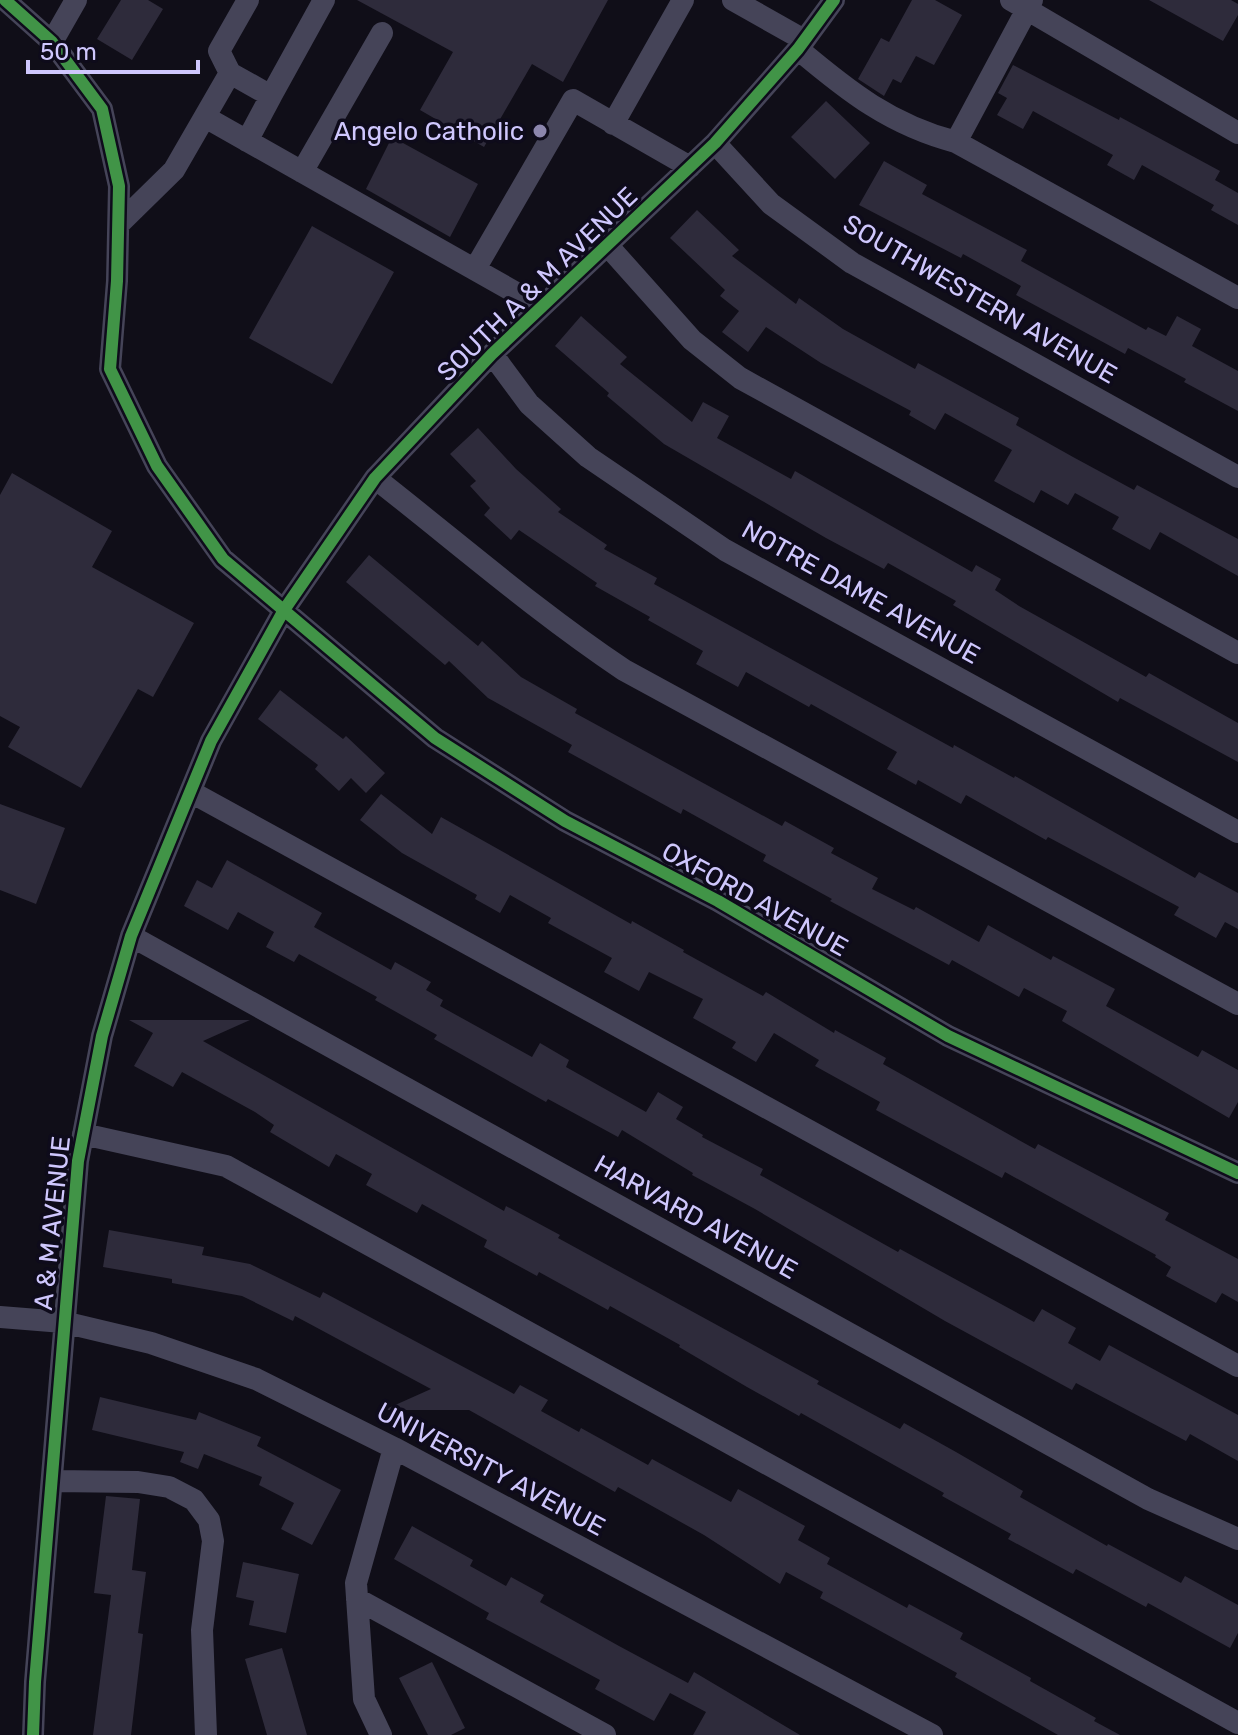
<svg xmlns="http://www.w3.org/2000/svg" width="1238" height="1735" font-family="Rubik,sans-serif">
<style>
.building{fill:#2e2b3b}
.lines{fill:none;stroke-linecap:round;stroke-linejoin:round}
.minor{stroke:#454458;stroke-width:22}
.cycleway-casing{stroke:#0e0b1b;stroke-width:17}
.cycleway{stroke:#419447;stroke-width:12}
.poi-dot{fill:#8c86ad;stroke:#0e0b1b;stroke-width:3}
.labels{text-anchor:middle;stroke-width:7;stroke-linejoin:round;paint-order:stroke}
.poi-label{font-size:26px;fill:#cfc7fd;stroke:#0e0b1b;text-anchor:end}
.street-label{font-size:26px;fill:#cfc7fd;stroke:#0e0b1b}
</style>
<rect width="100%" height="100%" fill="#100e18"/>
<path class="building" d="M121,0H148L163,9L132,60L97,39Z
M357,0H608L563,82L532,64L484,147L420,110L453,52Z
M912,0H935L962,15L934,65L916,56L901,83L893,79L884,96L858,79L881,38L889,42Z
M1149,0H1231L1238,4V15L1223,41Z
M1013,65L1119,120L1120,117L1220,171L1215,180L1238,193V225L1211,210L1214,205L1142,165L1134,180L1107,165L1113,155L1033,111L1023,129L997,115L1007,98L998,93Z
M826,101L870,143L835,179L791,137Z
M392,137L478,184L450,237L366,189Z
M884,161L927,185L922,194L1027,250L1021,261L1146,330L1148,327L1166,336L1177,316L1201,329L1192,346L1238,371V411L1184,382L1186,379L1128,348L1125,354L1016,295L1021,286L963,254L961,258L859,205Z
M697,210L739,250L732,256L796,304L799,298L843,329L915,369L918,363L1019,418L1016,425L1073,457L1134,490L1137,485L1238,539V576L1160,532L1150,550L1112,529L1119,517L1075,493L1068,505L1041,490L1034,503L994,481L1012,450L945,413L935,430L909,415L911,411L821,363L766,327L748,352L722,332L739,311L720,296L725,290L670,238Z
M312,226L394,272L332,384L249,338Z
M581,316L627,357L620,364L692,422L703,402L729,416L717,438L791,479L795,471L972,572L976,565L1001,579L995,590L1019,606L1146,677L1149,673L1238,723V762L1120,698L1118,702L953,605L956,601L888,563L884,569L826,538L664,444L607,396L609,393L555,346Z
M478,428L516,469L561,509L558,512L607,545L604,549L657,578L654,584L953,748L954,745L1014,778L1015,776L1195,878L1199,872L1238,893V929L1225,922L1216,938L1174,915L1179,907L1048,837L1046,840L966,795L961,804L918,780L916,785L887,769L897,752L811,704L809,707L746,672L738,687L696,664L703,651L648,620L650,617L595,586L597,583L519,530L511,540L484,515L490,508L470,486L476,481L450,454Z
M12,473L112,531L92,567L194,623L153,697L138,689L81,788L8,747L20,727L0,716V495Z
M369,555L478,646L482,641L521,677L577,709L575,713L782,826L785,821L834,848L831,853L878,878L872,889L914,910L916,907L979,942L988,925L1051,960L1053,956L1115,989L1106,1006L1198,1057L1202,1050L1238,1070V1102L1229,1118L1062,1021L1067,1011L1024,988L1019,997L952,960L949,965L830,901L832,899L763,861L766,855L683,809L681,814L568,752L572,745L488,698L449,661L445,665L346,582Z
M280,690L343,739L346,736L385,773L366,793L351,778L339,791L315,769L318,765L258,719Z
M381,794L432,834L441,817L631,924L632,921L684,950L683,952L763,996L766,992L834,1033L835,1030L886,1058L883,1064L1035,1149L1038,1144L1169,1213L1165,1220L1238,1259V1302L1222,1293L1216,1303L1166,1276L1171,1267L1155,1257L1156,1255L1005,1172L1002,1178L876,1110L880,1102L815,1066L819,1060L774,1033L756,1062L732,1048L736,1042L693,1018L703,999L649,972L639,991L604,972L612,958L548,923L551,918L510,895L500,913L475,899L477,895L402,853L360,820Z
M0,804L65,828L36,904L0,890Z
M227,860L322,913L314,927L391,970L395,962L431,982L426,990L443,1000L440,1006L532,1057L540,1043L569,1060L566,1067L646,1112L658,1092L683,1107L676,1119L703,1135L702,1137L763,1169L760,1175L898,1252L900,1249L1034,1322L1042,1309L1076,1328L1068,1343L1100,1361L1109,1345L1238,1415V1461L1190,1434L1186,1441L1076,1383L1072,1390L945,1321L755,1209L692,1175L693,1173L622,1130L618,1137L548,1099L546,1102L434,1039L437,1035L375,1000L377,997L299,954L294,962L266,947L274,932L238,912L228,930L184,906L197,880L212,888Z
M129,1020H250L203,1041L504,1211L506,1206L560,1235L558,1238L819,1381L817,1384L900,1429L904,1423L956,1452L1023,1491L1020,1497L1107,1546L1108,1544L1181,1583L1185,1576L1238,1605V1633L1230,1648L1148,1603L1146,1607L1076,1569L1073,1574L1008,1539L1011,1534L942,1496L944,1493L801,1413L799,1416L747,1387L679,1347L680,1345L610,1306L608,1310L539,1272L537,1276L484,1247L487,1240L422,1204L417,1213L366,1185L372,1174L336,1154L329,1167L270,1132L274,1125L255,1112L182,1072L173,1087L134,1066L153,1033Z
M109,1230L204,1247L202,1255L250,1264L320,1298L323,1292L514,1394L520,1385L548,1400L541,1411L579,1432L581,1428L648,1465L652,1459L731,1502L738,1489L805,1526L798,1540L830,1558L827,1564L907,1608L909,1604L963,1633L960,1639L1031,1678L1030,1681L1096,1718L1094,1721L1120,1735H1058L955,1677L957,1673L820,1598L823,1592L786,1572L780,1584L704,1535L618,1487L615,1492L469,1410H384L431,1389L295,1316L293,1321L242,1296L172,1283V1279L103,1267Z
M100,1397L196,1420L199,1412L261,1437L257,1446L341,1490L312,1545L281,1529L294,1503L259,1485L262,1477L204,1454L198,1469L180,1462L184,1452L92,1430Z
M106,1496L140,1499L132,1570L146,1572L138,1633L143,1634L131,1735H93L111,1595L94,1593Z
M412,1526L473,1560L470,1566L506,1586L511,1577L544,1595L540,1602L619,1646L688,1683L694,1672L800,1735H693L706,1712L670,1693L654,1721L595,1689L600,1680L486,1619L489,1613L394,1559Z
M243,1562L299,1574L286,1633L249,1625L254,1601L236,1597Z
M282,1648L307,1735H267L245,1659Z
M432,1662L465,1728L451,1735H428L399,1678Z"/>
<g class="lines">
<path class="minor" d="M5,0L52,42L102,109L119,186L117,281L110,369L157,466L223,559L435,738L565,821L718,901L948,1036L1238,1173
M733,0L804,40
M1011,0L1238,133
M52,42L76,0
M798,49C849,92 891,125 956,142L1238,298
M230,73L219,51L248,0
M205,117L541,307
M613,124L683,0
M247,141L271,96
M956,142L1032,0
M715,143L771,204L852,263L1238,477
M302,172L382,33
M119,224L174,170L230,73L271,96L324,0
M608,246L692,340L740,378L1238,653
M475,269L573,100L690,167
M492,354L529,404L588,457L725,550L1238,832
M375,478C458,543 536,611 624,670L1238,1004
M191,792L1238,1366
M131,936L1148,1499L1238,1539
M83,1134L226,1166L1238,1723
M0,1317L63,1322L151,1343L256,1379L394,1448L932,1735
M53,1481L138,1482L169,1487L194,1500L209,1520L213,1541L202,1630L206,1735
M357,1599L605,1735
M33,1735L35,1682L78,1161L102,1036L131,936L211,741L284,610L375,478L492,354L715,143L798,49L834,0
M381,1735L364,1699L356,1583L394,1448"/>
<g class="cycleway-casing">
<path id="cycleway" d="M5,0L52,42L102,109L119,186L117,281L110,369L157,466L223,559L435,738L565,821L718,901L948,1036L1238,1173
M33,1735L35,1682L78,1161L102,1036L131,936L211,741L284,610L375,478L492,354L715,143L798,49L834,0"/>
</g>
<use href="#cycleway" class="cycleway"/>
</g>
<circle class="poi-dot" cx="540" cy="131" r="8"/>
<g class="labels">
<g class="poi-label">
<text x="524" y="140">Angelo Catholic</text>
</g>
<g class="street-label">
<text transform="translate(537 284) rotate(-44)" y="9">SOUTH A &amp; M AVENUE</text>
<text transform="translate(980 299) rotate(30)" y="9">SOUTHWESTERN AVENUE</text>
<text transform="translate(861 592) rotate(29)" y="9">NOTRE DAME AVENUE</text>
<text transform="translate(755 899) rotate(29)" y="9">OXFORD AVENUE</text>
<text transform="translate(696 1217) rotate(29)" y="9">HARVARD AVENUE</text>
<text transform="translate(52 1223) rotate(-84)" y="9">A &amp; M AVENUE</text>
<text transform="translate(491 1469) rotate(28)" y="9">UNIVERSITY AVENUE</text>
</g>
</g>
<path d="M28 60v12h170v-12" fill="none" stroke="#cfc7fd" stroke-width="4"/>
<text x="40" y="60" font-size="24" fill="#cfc7fd" stroke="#0e0b1b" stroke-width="6" paint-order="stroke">50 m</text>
</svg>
